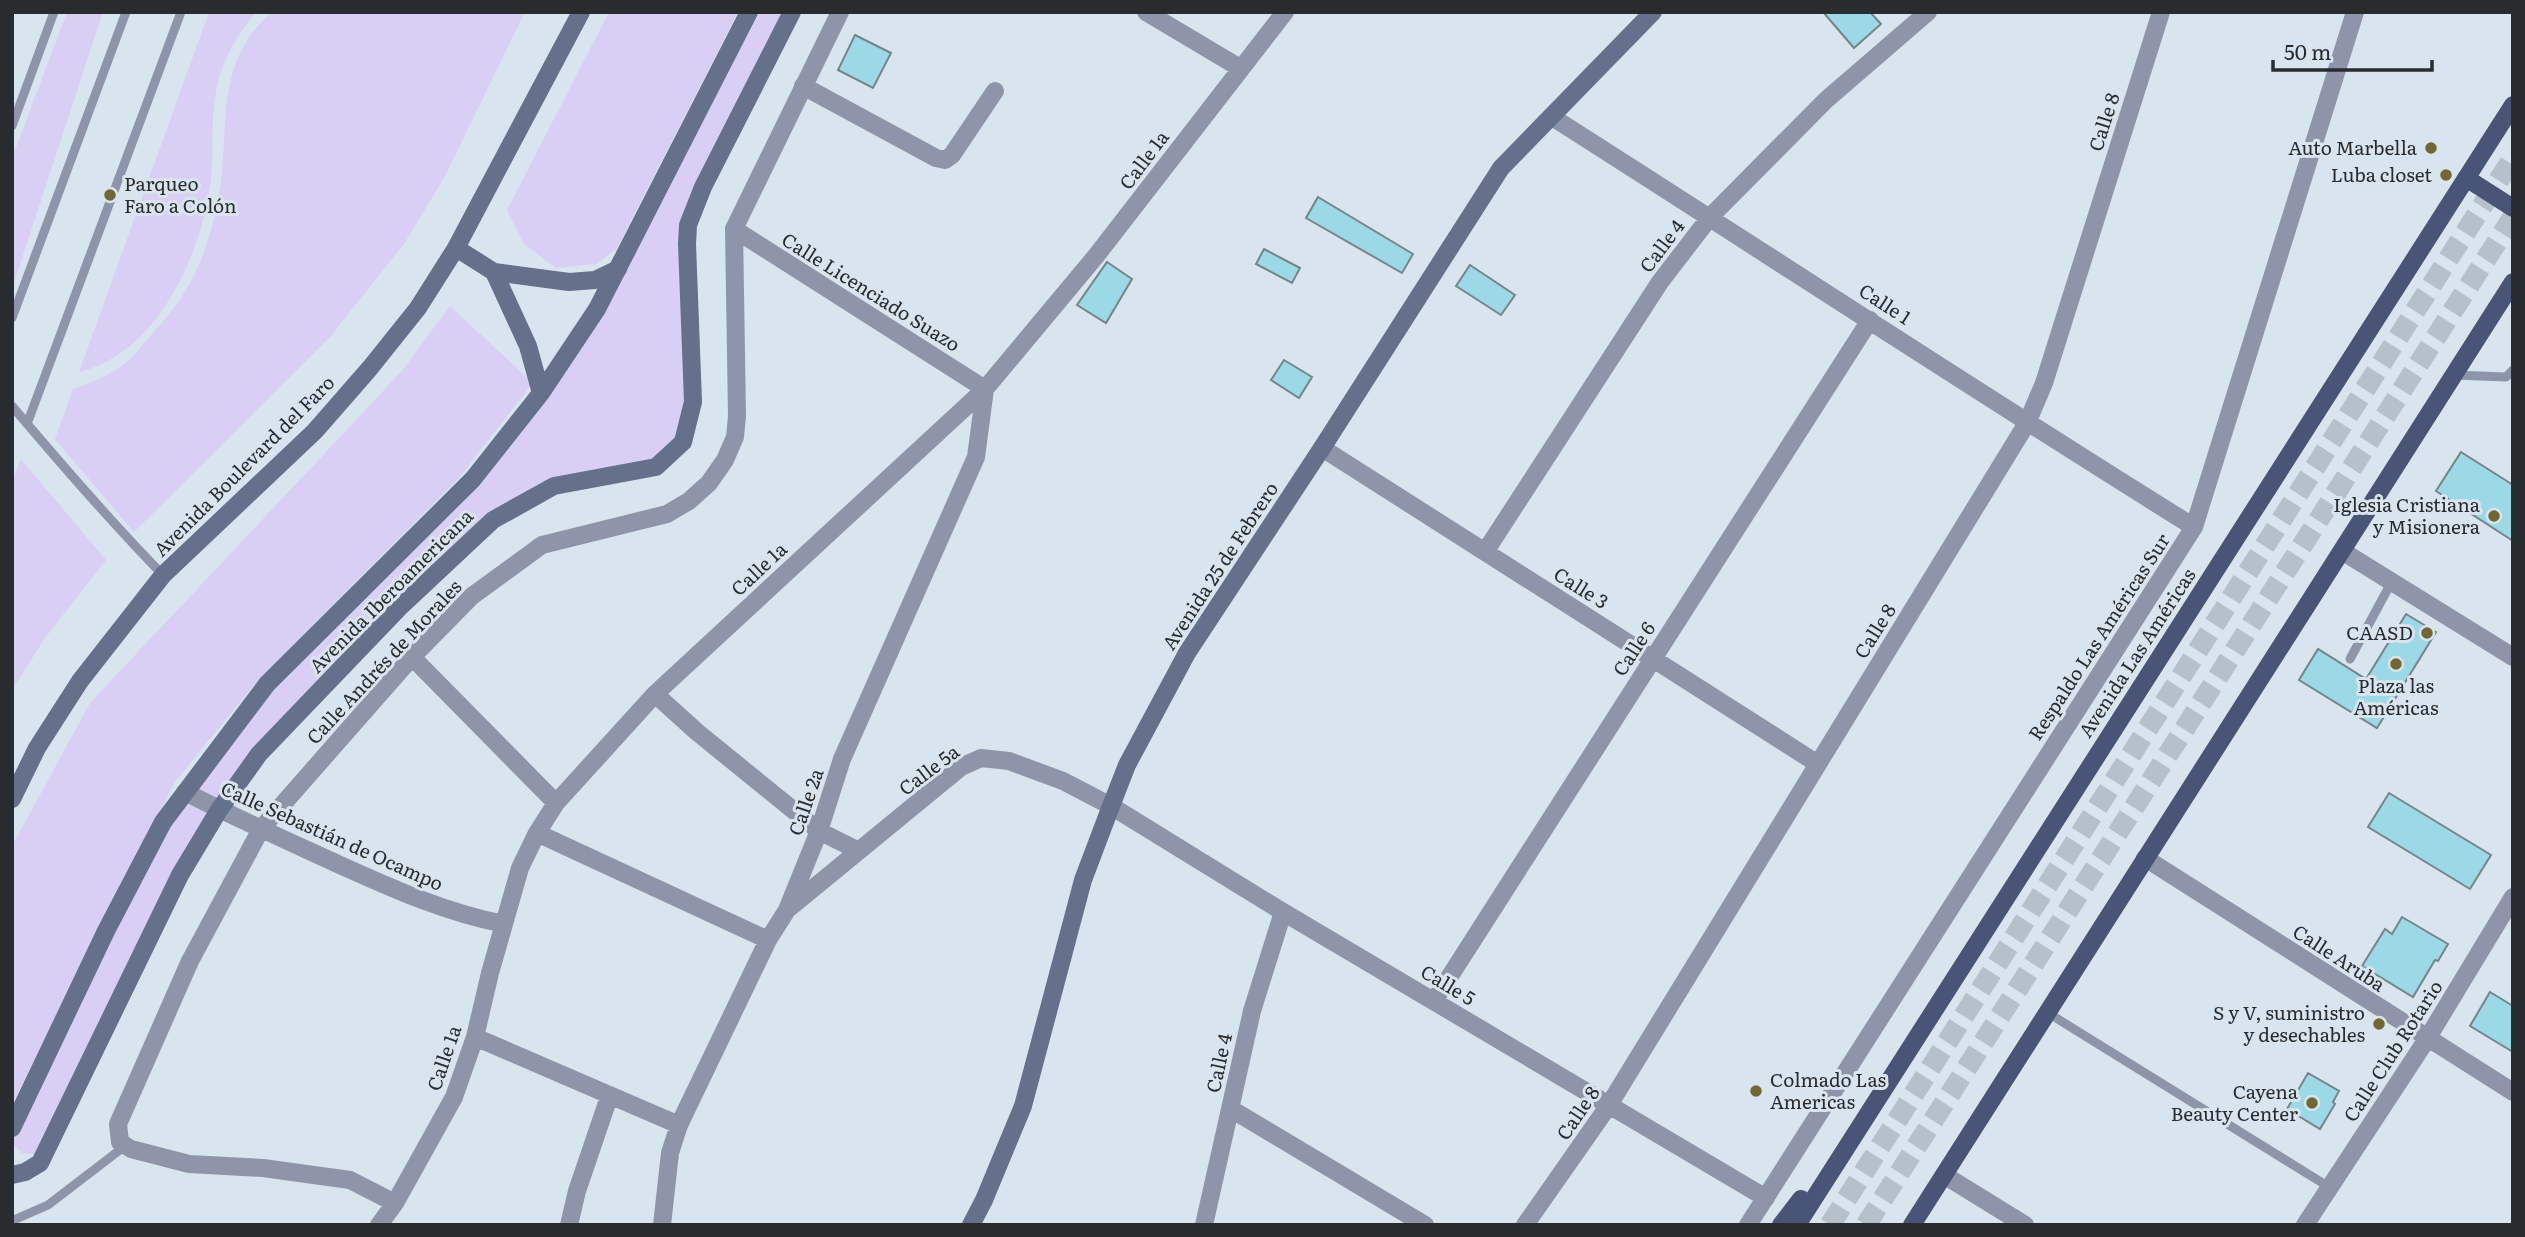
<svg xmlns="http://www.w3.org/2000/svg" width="2525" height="1237" font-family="Literata,serif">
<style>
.green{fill:#d9cff5}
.building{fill:#9ad9e5;stroke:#768588;stroke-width:2}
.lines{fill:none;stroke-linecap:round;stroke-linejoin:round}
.highway-tunnel{stroke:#b6c0c8;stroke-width:21;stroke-dasharray:21 10;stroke-linecap:butt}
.lane{stroke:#8e95a8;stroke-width:9}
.street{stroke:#8e95a8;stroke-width:18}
.secondary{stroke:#65708b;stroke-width:18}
.primary{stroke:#495576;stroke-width:18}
.poi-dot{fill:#726633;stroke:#d9e5ee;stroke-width:2.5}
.labels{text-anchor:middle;stroke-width:6;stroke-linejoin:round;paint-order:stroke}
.street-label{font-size:19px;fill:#282c2f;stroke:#d9e5ee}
.poi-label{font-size:19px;fill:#282c2f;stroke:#d9e5ee;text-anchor:end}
</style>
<rect width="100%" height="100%" fill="#d9e5ee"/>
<path class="green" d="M67,12H103L12,289V158Z
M209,12H256C237,36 221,61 216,92C210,123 215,156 210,187C199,259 156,354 79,372Z
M272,12H525L444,178L404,244L330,337L134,532L55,439L73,389C93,382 113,374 129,360C136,354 141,346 147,340C161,324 175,308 186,290C200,268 212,231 217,205C233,135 209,66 272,12Z
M609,12H738L617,248L597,264L556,268L524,244L507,210Z
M753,12H787L683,227L688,402L679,440L651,464L550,484L483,521L256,752L199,833L34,1154L22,1153L12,1143L168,821L282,676L546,395Z
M450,306L533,383L458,479L258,680L175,782L12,1104V846L90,703L401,372Z
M21,459L106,560L45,638L12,690V481Z"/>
<path class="building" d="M1823,12H1870L1881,24L1854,48Z
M855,35L891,53L873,88L838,70Z
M1318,197L1413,254L1402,273L1306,218Z
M1264,249L1300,268L1292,283L1256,264Z
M1107,262L1132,279L1106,323L1077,305Z
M1470,265L1515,295L1501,315L1456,286Z
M1284,360L1312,377L1299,398L1271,380Z
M2461,452L2513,485V541L2436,491Z
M2406,614L2436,632L2377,728L2299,680L2318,649L2366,679Z
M2389,793L2491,855L2470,889L2368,827Z
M2402,917L2448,944L2438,961L2435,960L2413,997L2362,966L2385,929L2392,934Z
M2490,992L2513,1006V1052L2470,1026Z
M2308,1073L2339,1091L2333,1102L2335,1104L2320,1129L2287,1109Z"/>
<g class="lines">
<path class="highway-tunnel" d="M1830,1225L2513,158
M1866,1225L2513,217"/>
<path class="lane" d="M12,126L54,12
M12,318L126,12
M2454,375L2506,377L2513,370
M12,406C61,464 110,521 163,575
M27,424L181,12
M2350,659L2391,583
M2048,1013L2329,1187
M16,1219L48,1205L125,1146"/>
<path class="street" d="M1146,12L1240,68
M803,86L936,158L945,160L952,155L995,91
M1552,117C1766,253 1978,393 2194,527
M1322,448L1818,764
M2342,551L2513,657
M1485,552L1660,282L1710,217L1826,100L1928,12
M412,657L556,803
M655,694L697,732L819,831L859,851
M185,792C232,816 281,838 329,860C387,886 442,912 504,924
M537,833L768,940
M2145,858L2513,1092
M788,909L961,767L981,758L1009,761L1063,781L1111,806L1283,912L1766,1198
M1434,1001L1870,320
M475,1037L679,1125
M1231,1109L1425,1225
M1944,1175L2025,1225
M395,1203L350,1180L263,1168L189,1164L131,1149L120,1142L118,1124L190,961L261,829L412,657L472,596L542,545L667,514L689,501L709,483L725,460L735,437L737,416L734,229L840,12
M379,1225L395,1203L454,1097L475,1037L490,973L520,868L537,833L556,803L655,694L985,389L1096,256L1285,12
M569,1225L577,1191L609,1097
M662,1225L670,1153L679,1125L768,940L787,910L819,831L842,759L976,457L985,389L734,229
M1204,1225L1252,1011L1283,912
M1525,1225L1609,1105L2027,423L2044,383L2161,12
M1748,1225L2194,527L2355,12
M2305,1225L2427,1039L2513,897"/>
<path class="secondary" d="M456,248L494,272L569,282L595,280L618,269
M494,272L528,346L541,393
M12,799L37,748L80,681L163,575L315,431L370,368L418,308L456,248L581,12
M12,1128L106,931L163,822L267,684L473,479L541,393L597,309L749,12
M12,1175L25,1172L40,1163L180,875L219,810L259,754L399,608L493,520L554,486L656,467L683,442L693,402L687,244L688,225L703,187L792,12
M971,1225L984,1200L1023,1106L1083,880L1111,806L1127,765L1187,653L1322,448L1501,168L1653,12"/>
<path class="primary" d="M2466,178L2513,208
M1781,1225L1801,1199
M1797,1225L2513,105
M1912,1225L2513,282"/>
</g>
<g class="poi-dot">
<circle cx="2431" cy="148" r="7"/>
<circle cx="2446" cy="175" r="7"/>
<circle cx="110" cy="195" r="7"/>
<circle cx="2494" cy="516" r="7"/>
<circle cx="2427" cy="633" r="7"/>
<circle cx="2396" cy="664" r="7"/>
<circle cx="2379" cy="1024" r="7"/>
<circle cx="1756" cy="1091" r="7"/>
<circle cx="2312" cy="1103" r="7"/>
</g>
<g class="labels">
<g class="street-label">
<text transform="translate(2104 122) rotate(-72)" y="7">Calle 8</text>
<text transform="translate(1144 160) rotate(-53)" y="7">Calle 1a</text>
<text transform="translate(1662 246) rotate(-53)" y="7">Calle 4</text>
<text transform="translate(871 292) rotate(32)" y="7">Calle Licenciado Suazo</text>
<text transform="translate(1885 304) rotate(33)" y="7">Calle 1</text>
<text transform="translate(244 466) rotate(-45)" y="7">Avenida Boulevard del Faro</text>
<text transform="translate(1220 566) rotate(-57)" y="7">Avenida 25 de Febrero</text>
<text transform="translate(759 569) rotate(-43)" y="7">Calle 1a</text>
<text transform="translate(1581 588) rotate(32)" y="7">Calle 3</text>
<text transform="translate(391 591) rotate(-45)" y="7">Avenida Iberoamericana</text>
<text transform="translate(1875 631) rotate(-58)" y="7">Calle 8</text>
<text transform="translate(2099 637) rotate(-57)" y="7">Respaldo Las Américas Sur</text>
<text transform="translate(1634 649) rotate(-57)" y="7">Calle 6</text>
<text transform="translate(2137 653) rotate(-57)" y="7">Avenida Las Américas</text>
<text transform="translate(384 662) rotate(-47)" y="7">Calle Andrés de Morales</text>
<text transform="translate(929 770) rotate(-37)" y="7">Calle 5a</text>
<text transform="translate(806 802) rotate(-71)" y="7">Calle 2a</text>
<text transform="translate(332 836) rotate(24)" y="7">Calle Sebastián de Ocampo</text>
<text transform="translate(2339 958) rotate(33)" y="7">Calle Aruba</text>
<text transform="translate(1448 985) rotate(31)" y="7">Calle 5</text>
<text transform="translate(2393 1051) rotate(-57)" y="7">Calle Club Rotario</text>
<text transform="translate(444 1058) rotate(-71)" y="7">Calle 1a</text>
<text transform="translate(1219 1063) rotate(-78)" y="7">Calle 4</text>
<text transform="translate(1578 1113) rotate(-56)" y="7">Calle 8</text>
</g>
<g class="poi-label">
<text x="2417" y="155">Auto Marbella</text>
<text x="2432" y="182">Luba closet</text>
<text x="124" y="191" text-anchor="start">Parqueo<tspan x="124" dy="22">Faro a Colón</tspan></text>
<text x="2480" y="512">Iglesia Cristiana<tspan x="2480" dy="22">y Misionera</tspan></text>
<text x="2413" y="640">CAASD</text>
<text x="2396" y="693" text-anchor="middle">Plaza las<tspan x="2396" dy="22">Américas</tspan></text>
<text x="2365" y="1020">S y V, suministro<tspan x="2365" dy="22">y desechables</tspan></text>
<text x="1770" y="1087" text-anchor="start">Colmado Las<tspan x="1770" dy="22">Americas</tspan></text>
<text x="2298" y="1099">Cayena<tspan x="2298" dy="22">Beauty Center</tspan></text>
</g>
</g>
<rect width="2525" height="1237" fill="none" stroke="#282c2f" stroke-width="28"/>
<path d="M2273 60v10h159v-10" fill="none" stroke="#282c2f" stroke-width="3.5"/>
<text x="2284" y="60" font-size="21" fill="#282c2f" stroke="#d9e5ee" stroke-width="5" paint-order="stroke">50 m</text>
</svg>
